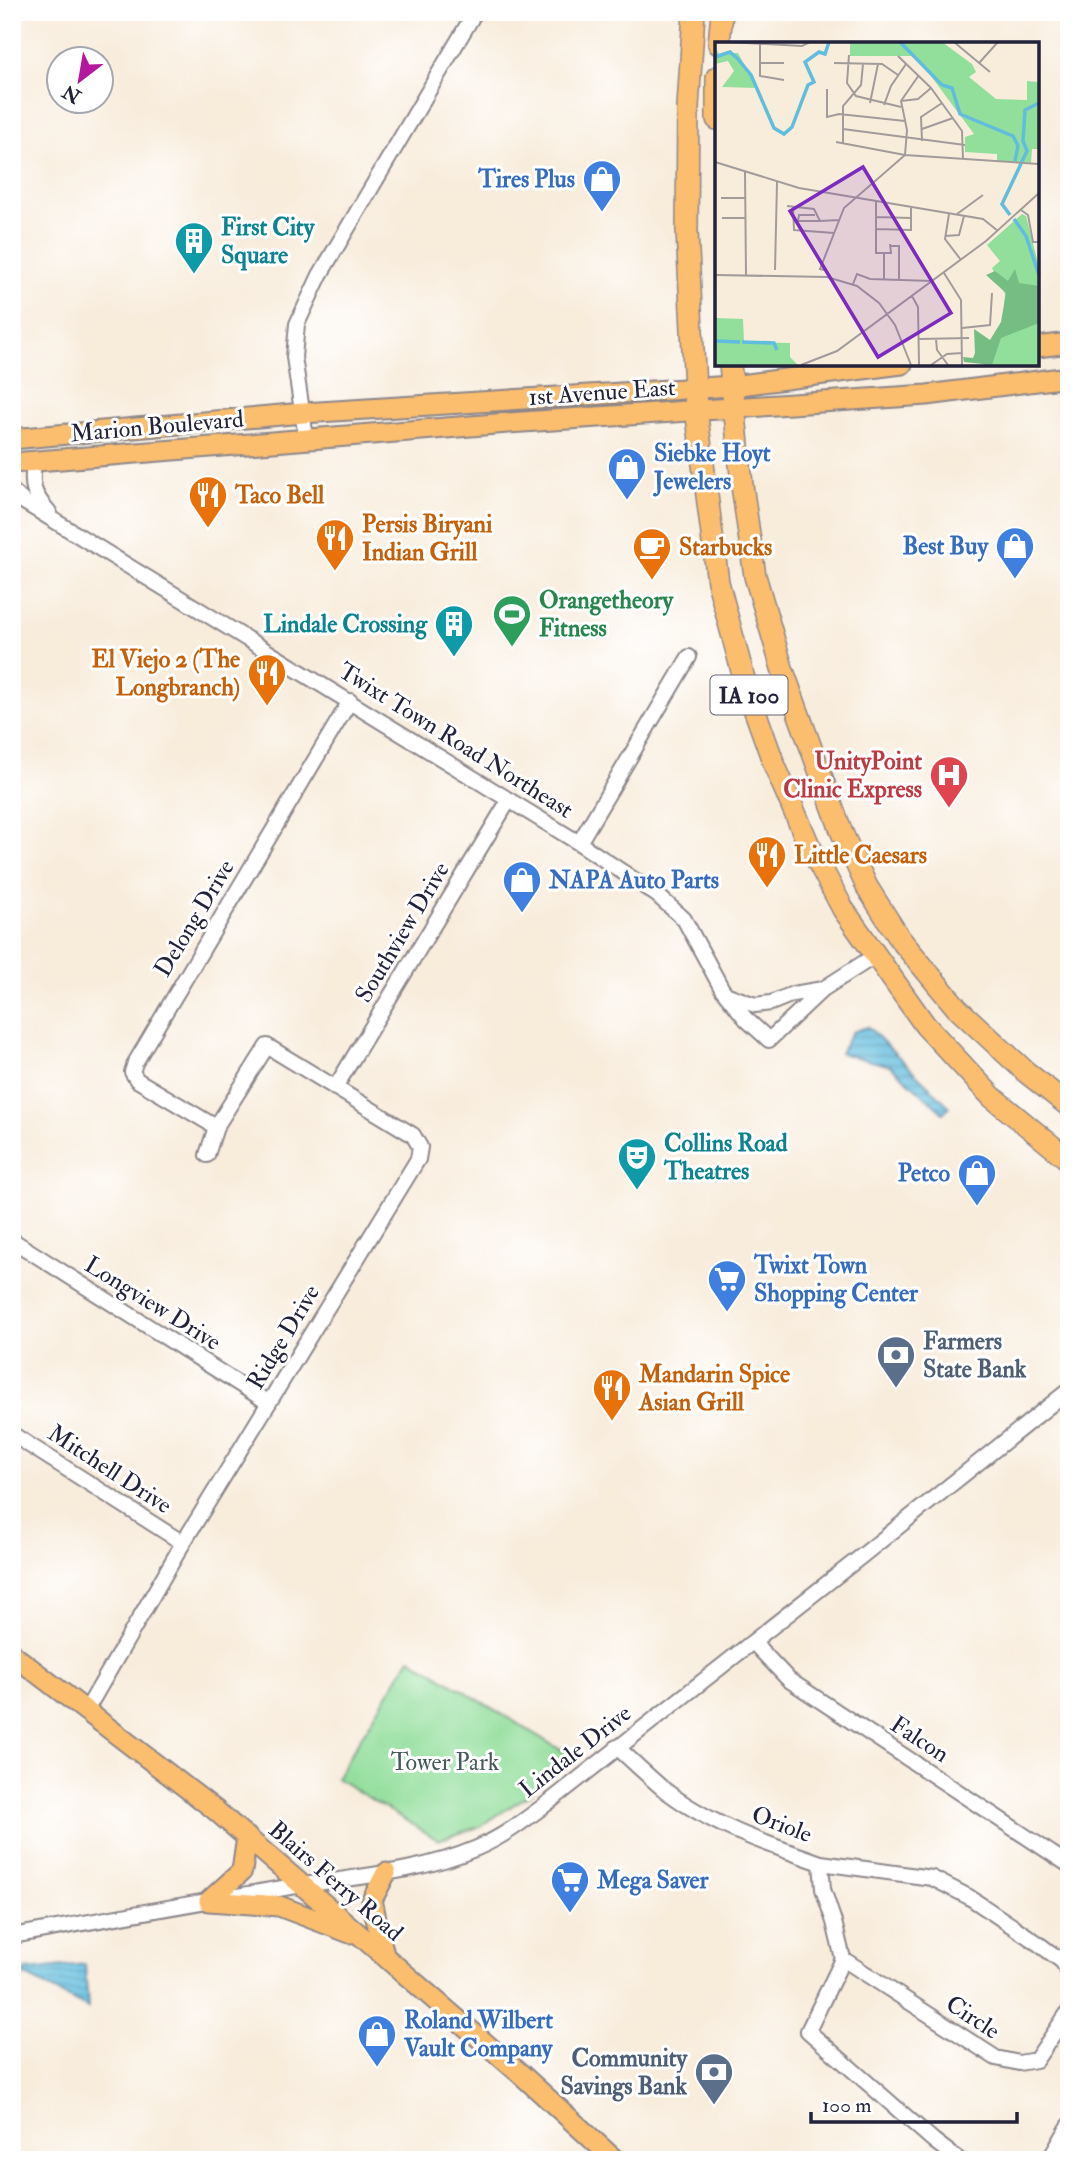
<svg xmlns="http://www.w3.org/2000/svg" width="1081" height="2172" font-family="'IM FELL Double Pica',serif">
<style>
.green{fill:#92de9b;stroke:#5a806b;stroke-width:2}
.water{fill:url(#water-rules);stroke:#41708c;stroke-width:2}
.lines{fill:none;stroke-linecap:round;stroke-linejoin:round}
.minor-casing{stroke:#8d878b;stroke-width:18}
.major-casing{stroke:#8d878b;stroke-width:23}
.highway-casing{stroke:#8d878b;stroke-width:24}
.minor{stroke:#fff;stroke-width:14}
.major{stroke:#fbbd6e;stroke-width:19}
.highway{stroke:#fbbd6e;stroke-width:21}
.labels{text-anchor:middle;stroke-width:6;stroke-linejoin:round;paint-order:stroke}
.shield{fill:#fff;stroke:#646476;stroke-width:2}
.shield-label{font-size:23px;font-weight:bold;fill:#22223b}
.shop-label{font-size:24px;font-weight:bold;fill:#366cbe;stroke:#fff;text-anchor:start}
.culture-label{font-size:24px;font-weight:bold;fill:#0d838f;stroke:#fff;text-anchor:start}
.street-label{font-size:24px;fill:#22223b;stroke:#fff}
.food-label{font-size:24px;font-weight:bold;fill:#c56008;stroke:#fff;text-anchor:start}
.leisure-label{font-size:24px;font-weight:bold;fill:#27864d;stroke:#fff;text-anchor:start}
.health-label{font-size:24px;font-weight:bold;fill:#be3a42;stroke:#fff;text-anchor:end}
.service-label{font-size:24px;font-weight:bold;fill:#4e5e75;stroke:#fff;text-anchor:start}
.park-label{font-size:24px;fill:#445a58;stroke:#fff}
.inset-river{fill:none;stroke:#60bdde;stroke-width:3.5}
.inset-road{fill:none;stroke:#a29b9b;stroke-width:2}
.view{fill:#7b2cbf;fill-opacity:0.15;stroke:#7b2cbf;stroke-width:3.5}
.inset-edge{fill:none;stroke:#22223b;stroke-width:3.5}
</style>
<defs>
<pattern id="water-rules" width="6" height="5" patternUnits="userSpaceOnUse" patternTransform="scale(1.75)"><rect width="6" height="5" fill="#60bdde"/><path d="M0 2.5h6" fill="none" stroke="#4f99b5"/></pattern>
</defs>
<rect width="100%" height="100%" fill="#fff"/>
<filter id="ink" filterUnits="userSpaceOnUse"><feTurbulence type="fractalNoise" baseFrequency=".0143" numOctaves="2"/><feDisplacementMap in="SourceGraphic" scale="14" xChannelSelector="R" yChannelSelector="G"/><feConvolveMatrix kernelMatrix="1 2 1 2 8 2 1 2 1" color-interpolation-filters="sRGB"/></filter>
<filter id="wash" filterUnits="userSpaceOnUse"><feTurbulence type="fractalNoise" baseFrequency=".00686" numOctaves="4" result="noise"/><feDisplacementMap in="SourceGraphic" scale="28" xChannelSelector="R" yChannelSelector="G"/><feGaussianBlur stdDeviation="1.57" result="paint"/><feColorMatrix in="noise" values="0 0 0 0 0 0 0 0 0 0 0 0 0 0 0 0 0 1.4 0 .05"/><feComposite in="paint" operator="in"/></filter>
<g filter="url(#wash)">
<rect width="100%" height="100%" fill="#f8ecdb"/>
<path class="green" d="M410,1658L572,1757L527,1796L479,1827L438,1840L336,1778Z"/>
<path class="water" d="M868,1027L950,1107L943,1113L891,1066L840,1053L852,1032Z
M85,1964L88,2008L24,1975L26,1970Z"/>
</g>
<g filter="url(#ink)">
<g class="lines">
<g class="minor-casing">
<path id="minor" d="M306,438L294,357L297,324L320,275L475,12
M34,461C31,486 32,493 49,512
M12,491L24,502L579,843L657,895L684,919L722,989L746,1019L769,1040L823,989L876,955
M579,843L689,657
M728,995L755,1005L771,1003L793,994L823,989
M335,1088L509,800
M216,1127L137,1080L132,1072L135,1063L350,701
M12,1240L269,1403
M12,1434L183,1543
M753,1642L789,1680L1069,1865
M87,1709L183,1543L418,1159L420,1147L413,1135L267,1046L216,1127L207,1155
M617,1747C631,1760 646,1774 661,1787C707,1824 766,1844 821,1863L823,1889L834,1922L843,1959L808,2031L934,2141L959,2160
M821,1863L932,1878L969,1897L1036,1942L1063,1962L1069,1975
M12,1936C105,1919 197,1902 290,1887C353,1877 419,1873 477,1848C505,1836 529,1817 553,1799L863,1555L1069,1390
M843,1959L996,2058L1019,2063L1036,2060L1069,2011
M1049,2160L1069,2126"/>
</g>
<g class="major-casing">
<path id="major" d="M1037,347L1069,343
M12,439L303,413L732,386L902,364
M12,463L508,423L927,395L1069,377
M12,1654L214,1809L523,2076L615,2160
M209,1901L279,1906L350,1933
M209,1901L242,1871L247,1837
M384,1955L372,1900L386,1873"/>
</g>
<g class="highway-casing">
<path id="highway" d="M694,12L688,107L687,231L696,409L718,582L746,686L774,764L808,843L843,909L925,1025L992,1097L1069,1160
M719,44L722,12
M717,77V119
M730,364L742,485L755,576L782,668L842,833L867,887L900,939L957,1008L1026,1072L1069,1106"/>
</g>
<use href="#minor" class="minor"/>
<use href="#major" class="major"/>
<use href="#highway" class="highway"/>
</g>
</g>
<defs>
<g id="shop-pin" transform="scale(2.0125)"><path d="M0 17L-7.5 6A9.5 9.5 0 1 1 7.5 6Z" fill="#3f7fe0" stroke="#fff"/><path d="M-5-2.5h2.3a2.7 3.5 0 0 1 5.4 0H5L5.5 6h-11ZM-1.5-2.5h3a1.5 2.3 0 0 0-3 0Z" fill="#fff"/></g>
<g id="building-pin" transform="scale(2.0125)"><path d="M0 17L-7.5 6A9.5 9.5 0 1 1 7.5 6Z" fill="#0f9aa8" stroke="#fff"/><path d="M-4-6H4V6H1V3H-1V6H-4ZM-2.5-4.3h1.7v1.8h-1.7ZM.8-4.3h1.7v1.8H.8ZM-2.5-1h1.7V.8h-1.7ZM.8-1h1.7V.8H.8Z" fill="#fff"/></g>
<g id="restaurant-pin" transform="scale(2.0125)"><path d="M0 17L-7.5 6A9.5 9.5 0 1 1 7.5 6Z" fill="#e8710a" stroke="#fff"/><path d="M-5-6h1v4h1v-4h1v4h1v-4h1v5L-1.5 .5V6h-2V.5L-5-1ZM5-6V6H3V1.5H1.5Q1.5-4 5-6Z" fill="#fff"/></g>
<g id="cafe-pin" transform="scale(2.0125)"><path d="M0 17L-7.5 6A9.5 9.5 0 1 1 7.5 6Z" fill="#e8710a" stroke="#fff"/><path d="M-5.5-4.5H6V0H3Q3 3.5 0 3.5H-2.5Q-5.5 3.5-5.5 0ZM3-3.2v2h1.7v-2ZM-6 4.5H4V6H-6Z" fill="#fff"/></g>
<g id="stadium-pin" transform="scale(2.0125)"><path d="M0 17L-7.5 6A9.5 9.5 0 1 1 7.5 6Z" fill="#2e9e5b" stroke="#fff"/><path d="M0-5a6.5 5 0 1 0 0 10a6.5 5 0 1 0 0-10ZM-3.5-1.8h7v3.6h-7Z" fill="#fff"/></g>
<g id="hospital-pin" transform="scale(2.0125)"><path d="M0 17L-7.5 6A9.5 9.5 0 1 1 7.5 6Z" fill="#e0444e" stroke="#fff"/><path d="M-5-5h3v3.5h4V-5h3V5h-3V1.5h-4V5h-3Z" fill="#fff"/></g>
<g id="theatre-pin" transform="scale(2.0125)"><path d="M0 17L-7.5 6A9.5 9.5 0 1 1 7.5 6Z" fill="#0f9aa8" stroke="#fff"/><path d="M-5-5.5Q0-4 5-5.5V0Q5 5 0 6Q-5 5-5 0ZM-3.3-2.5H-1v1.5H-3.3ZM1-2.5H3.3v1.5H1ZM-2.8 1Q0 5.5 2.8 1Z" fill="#fff"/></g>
<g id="supermarket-pin" transform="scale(2.0125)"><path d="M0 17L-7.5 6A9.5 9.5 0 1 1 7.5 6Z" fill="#3f7fe0" stroke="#fff"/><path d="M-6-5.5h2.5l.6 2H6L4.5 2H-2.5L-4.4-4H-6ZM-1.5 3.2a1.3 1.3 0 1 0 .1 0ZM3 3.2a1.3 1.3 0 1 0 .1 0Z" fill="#fff"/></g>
<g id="bank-pin" transform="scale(2.0125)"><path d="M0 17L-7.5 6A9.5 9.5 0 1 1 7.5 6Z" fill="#5c6f8a" stroke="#fff"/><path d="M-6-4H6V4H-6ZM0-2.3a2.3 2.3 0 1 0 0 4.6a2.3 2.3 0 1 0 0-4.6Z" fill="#fff"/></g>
</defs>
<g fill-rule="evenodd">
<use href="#shop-pin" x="602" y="179"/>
<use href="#building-pin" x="194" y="241"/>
<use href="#shop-pin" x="627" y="467"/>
<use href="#restaurant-pin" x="208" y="495"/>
<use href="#restaurant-pin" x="335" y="538"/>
<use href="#shop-pin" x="1015" y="546"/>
<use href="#cafe-pin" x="652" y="547"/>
<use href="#stadium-pin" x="512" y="614"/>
<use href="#building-pin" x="454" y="624"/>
<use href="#restaurant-pin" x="267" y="673"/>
<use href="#hospital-pin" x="949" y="775"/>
<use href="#restaurant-pin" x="767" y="855"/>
<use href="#shop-pin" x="522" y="880"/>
<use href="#theatre-pin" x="637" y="1157"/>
<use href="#shop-pin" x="977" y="1173"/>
<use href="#supermarket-pin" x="727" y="1279"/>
<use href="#bank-pin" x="896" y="1355"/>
<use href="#restaurant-pin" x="612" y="1388"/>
<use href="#supermarket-pin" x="570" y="1880"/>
<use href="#shop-pin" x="377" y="2034"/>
<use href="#bank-pin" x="714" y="2072"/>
</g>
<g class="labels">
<rect class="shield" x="710.5" y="675.5" width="77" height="39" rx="5"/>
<g class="shield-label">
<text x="749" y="703">IA 100</text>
</g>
<g class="shop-label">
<text x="575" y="187" text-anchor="end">Tires Plus</text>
<text x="654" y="461">Siebke Hoyt<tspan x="654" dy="28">Jewelers</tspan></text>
<text x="988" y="554" text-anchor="end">Best Buy</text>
<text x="549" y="888">NAPA Auto Parts</text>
<text x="950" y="1181" text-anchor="end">Petco</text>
<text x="754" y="1273">Twixt Town<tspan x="754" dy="28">Shopping Center</tspan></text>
<text x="597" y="1888">Mega Saver</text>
<text x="404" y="2028">Roland Wilbert<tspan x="404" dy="28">Vault Company</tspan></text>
</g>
<g class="culture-label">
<text x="221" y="235">First City<tspan x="221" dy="28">Square</tspan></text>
<text x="427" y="632" text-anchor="end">Lindale Crossing</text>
<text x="664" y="1151">Collins Road<tspan x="664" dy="28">Theatres</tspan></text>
</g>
<g class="street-label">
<text transform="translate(602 392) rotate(-4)" y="8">1st Avenue East</text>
<text transform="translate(157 426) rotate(-5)" y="8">Marion Boulevard</text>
<text transform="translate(456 740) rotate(32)" y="8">Twixt Town Road Northeast</text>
<text transform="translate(194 918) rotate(-59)" y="8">Delong Drive</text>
<text transform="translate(402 932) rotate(-59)" y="8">Southview Drive</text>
<text transform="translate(153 1303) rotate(32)" y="8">Longview Drive</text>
<text transform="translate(283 1337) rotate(-59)" y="8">Ridge Drive</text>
<text transform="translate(110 1469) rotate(33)" y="8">Mitchell Drive</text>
<text transform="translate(920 1739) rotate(33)" y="8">Falcon</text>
<text transform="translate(575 1751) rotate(-38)" y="8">Lindale Drive</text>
<text transform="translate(782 1824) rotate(21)" y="8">Oriole</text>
<text transform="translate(336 1881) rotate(41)" y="8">Blairs Ferry Road</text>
<text transform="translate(973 2017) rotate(33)" y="8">Circle</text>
</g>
<g class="food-label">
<text x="235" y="503">Taco Bell</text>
<text x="362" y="532">Persis Biryani<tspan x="362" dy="28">Indian Grill</tspan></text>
<text x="679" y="555">Starbucks</text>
<text x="240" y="667" text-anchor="end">El Viejo 2 (The<tspan x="240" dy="28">Longbranch)</tspan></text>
<text x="794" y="863">Little Caesars</text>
<text x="639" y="1382">Mandarin Spice<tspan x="639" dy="28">Asian Grill</tspan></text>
</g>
<g class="leisure-label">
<text x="539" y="608">Orangetheory<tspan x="539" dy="28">Fitness</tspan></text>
</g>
<g class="health-label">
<text x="922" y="769">UnityPoint<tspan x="922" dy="28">Clinic Express</tspan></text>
</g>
<g class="service-label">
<text x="923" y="1349">Farmers<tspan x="923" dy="28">State Bank</tspan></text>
<text x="687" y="2066" text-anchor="end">Community<tspan x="687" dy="28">Savings Bank</tspan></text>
</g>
<g class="park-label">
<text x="445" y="1770">Tower Park</text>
</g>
</g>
<g transform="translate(715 42)">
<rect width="324" height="324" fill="#f8ecdb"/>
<path d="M135,0H227L257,22L261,30L254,35L281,57L312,58V39L324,40V107H317L316,121L282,119V112L250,110V95L259,92L201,14H135ZM0,5L4,12L23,11L42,46L7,45L19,29L13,19L0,22ZM307,172L311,174L324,225V323H269L288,282L290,252L277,226L285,219L272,203Z" fill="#92de9b"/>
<path d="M300,227L304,241L324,244V281L286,296L277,323L249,320L248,315L258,316L260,311L259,287L275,298L286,280L291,251L271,233L280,229L293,239Z" fill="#75bd83"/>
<path d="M0,276L28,277L29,300L75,301V315L83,323H0Z" fill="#92de9b"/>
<path class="inset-river" d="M185,0L227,43L237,46L245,72L298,94L303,104L300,119M0,15L15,10L22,16L36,33L59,86L69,92L77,85L93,43L99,40L90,20L104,10L110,12L114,0M295,173L287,162L312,109L308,99L310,68L324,61M299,177L311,194L324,233M0,299L25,300M27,300L59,301L62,308"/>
<path class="inset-road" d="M12,0L87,4L95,0M45,0V34L69,38M239,0L275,30M134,13L132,41L141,54L186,65M183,14L216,46L247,89L248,117M44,21H69M119,21L167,22L183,33M264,21L283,0M112,47V75L124,72L190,79M186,59L203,57L216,46M155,61L163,22M169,63L176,44L191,22M128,87L250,103M207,87L238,76M207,99L206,75L227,61M121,100L190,113L324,122M128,101V64L146,43L148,22M0,120L84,146L268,177L283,189M30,130L31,233M6,156H31M161,160V211H176L175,202M72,164L99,167L105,179L124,178M78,164L79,188L119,191M306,168L313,173L318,200H324M234,172L230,197L246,218M242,172L268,153M100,173H84L83,179H105M161,175L196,176M7,176H31M161,187L196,188V166M230,194L244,193L249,174M176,204H184V238M60,228L62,140M109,228L105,227L129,166L190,113L192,88L186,59L204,33M229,231L246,258L247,323M0,233L112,235L142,244L164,261L180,283L196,323M169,238V212M138,242L142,232L155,237L217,239M197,254L203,265L204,323M247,286L275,283L277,251M204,297L254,296M221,297L222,308L233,323M86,323L122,309L271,199L324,151M216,323L232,312L247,311"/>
<path class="view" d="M148,125L236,271L163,315L75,169Z"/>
<rect width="324" height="324" class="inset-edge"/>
</g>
<rect width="1081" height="2172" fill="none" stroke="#fff" stroke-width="42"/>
<g transform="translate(80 80) rotate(211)"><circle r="33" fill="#ffffff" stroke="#a7a7b1" stroke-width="2"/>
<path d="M0-5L12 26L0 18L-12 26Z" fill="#b5179e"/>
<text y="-10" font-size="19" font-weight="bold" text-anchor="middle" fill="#22223b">N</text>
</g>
<path d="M811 2112v10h206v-10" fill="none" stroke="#22223b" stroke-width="3.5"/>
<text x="822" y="2112" font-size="21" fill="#22223b" stroke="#ffffff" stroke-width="5" paint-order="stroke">100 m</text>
</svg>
